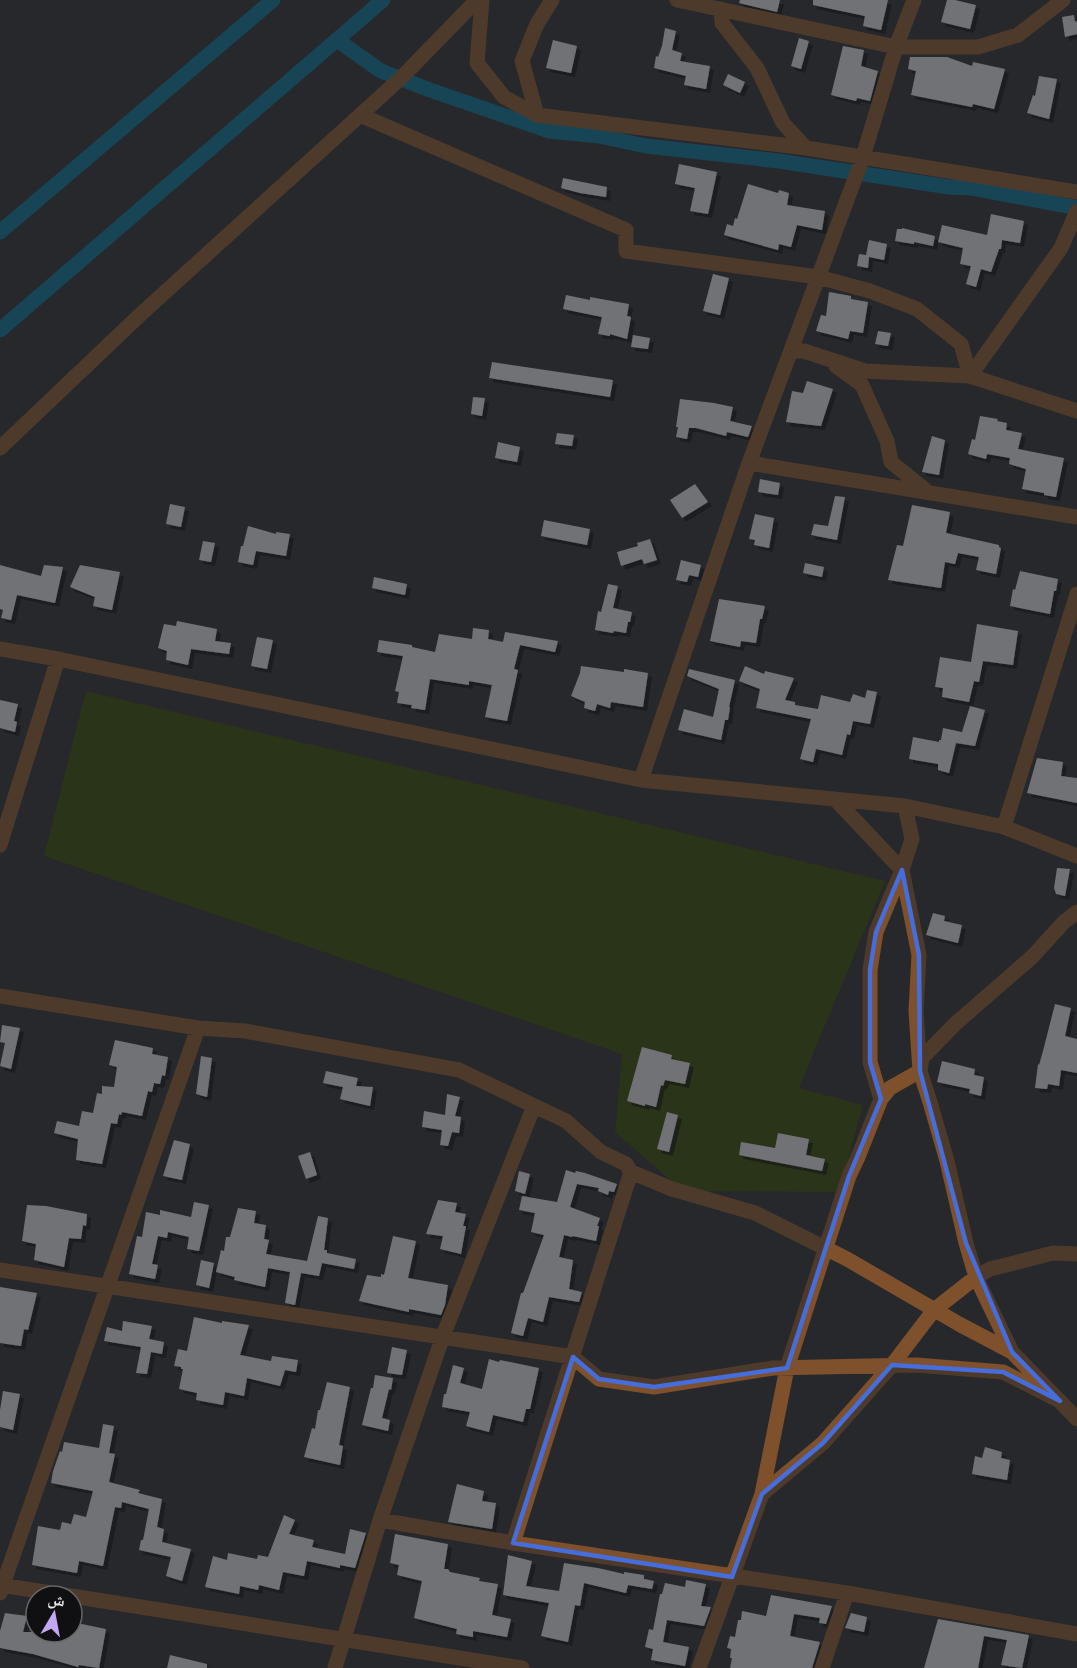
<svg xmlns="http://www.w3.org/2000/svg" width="1077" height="1668" font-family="'Noto Sans','Noto Naskh Arabic',sans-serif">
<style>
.green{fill:#304300}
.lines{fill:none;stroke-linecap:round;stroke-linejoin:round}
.canal{stroke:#056888;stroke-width:15}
.building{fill:#c9ccd1;filter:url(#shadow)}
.minor{stroke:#7e512c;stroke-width:15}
.marked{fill:none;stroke:#456ddb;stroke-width:4.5;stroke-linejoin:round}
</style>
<defs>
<filter id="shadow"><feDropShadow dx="4" dy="4" stdDeviation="0" flood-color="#0009"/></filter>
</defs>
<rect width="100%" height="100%" fill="#26282c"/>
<path class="green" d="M86,691L885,881L799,1088L863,1105L839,1192L683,1191L615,1132L622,1054L44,856Z"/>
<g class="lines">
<path class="canal" d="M337,40L381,71L430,90L549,131L599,136L646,146L779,161L949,187L971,188L1077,208
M0,232L273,0
M0,330L383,0"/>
</g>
<path class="building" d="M740,0H780L777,12L739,3Z
M813,0H888L881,30L863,26L865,16L813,5Z
M947,0H955L976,5L970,29L941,22Z
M1074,15L1075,22L1077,21V34L1065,37L1062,17Z
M665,28L676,31L672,50L682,53L680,61L710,66L706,89L684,85L686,76L654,68L656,56L658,57L662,46Z
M799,38L809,41L801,69L791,66Z
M553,40L577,46L571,73L546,68Z
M843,46L864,50L861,66L878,71L870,101L857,98L856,101L831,95Z
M910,57H947L972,66L973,62L1005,69L994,109L973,104L972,107L911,95L916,71L908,69Z
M728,74L745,82L740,93L723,85Z
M1039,76L1057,79L1049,119L1027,113L1033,95L1035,96Z
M679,164L717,172L708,214L690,211L695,188L675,184Z
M563,178L607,187L606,197L580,193L561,188Z
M748,184L778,193L779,190L789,193L787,205L825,211L822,230L797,225L791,247L779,244L778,250L724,235L727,224L733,226L735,218L737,219Z
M991,214L1024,221L1020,243L1002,240L1001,249H999L991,272L981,269L976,287L966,284L971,266L960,264L963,248L938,242L942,225L987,235Z
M902,228L935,236L933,246L914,242V244L895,241L897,229H902Z
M869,240L887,244L884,260L869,257L868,268L857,266L859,254L866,255Z
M713,274L729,278L720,315L703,311Z
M829,292L846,295L851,296V299L868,302L863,333L850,331L848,339L816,331L821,315L826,316Z
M566,295L590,300V297L629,304L627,316L631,317L627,339L610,334V336L598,334L602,317L563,309Z
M878,331L891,333L888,346L875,344Z
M633,335L650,338L648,349L631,347Z
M492,362L613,380L610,397L489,378Z
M807,381L833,389L821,426L786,422L792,391L803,393Z
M473,397L485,398L482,416L471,414Z
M680,399L714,403L733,407L730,421L752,426L748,437L727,432L726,436L696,428H689L687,439L676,437L678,427H676Z
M980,416L998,419L997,421L1007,423L1006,430L1022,433L1018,449L1064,458L1056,497L1044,495V493L1022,489L1026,469L1009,464L1010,458L987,454L986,459L968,454L972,439L975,440Z
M557,433L574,435L572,446L555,444Z
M932,436L945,440L939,475L922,472Z
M498,442L520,447L517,462L495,458Z
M760,479L780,483L778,495L758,492Z
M695,484L708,502L682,518L670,500Z
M835,496L845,497L837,540L811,535L814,524L828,526Z
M170,504L185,507L181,527L166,524Z
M912,505L950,512L946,533L999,545V547L1001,548L996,574L976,570L979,557L958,553L955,564L945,562L941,588L888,580L897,545L903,546Z
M755,514L774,518L769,548L754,545L755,540L749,539Z
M544,520L590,529L587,545L541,536Z
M248,526L276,534V532L290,534L286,556L256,551L253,565L238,562L241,546H243Z
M650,539L657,560L644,564L642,559L621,566L617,552L638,546L637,543Z
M203,541L215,543L211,562L199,560Z
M681,560L701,565L698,577L689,575L687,582L676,580Z
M805,563L824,567L822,577L803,573Z
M0,565L41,576L44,565L63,567L55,603L17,595L11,620L1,618L3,610L0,609Z
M80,565L120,572L112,610L93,606L95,597L70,587Z
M1020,571L1058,579L1056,591H1054L1050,614L1010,606L1013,589L1015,590Z
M374,577L407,584L405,595L372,588Z
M608,584L618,586L613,608L632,612L630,622H628L626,633L614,631L613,633L595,630L598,611L601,612Z
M719,599L765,606L762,619H760L756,643L741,641L740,647L710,641Z
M177,621L217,629L215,641L231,643L229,654L191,649L188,665L166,660L167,651L158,648L164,624L176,626Z
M977,624L1018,631L1013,665L983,661L979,682L974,681L969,702L942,697L943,688L935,687L940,657L971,662Z
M473,628L489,630L488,639L509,643L503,642L505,632L558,641L555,652L520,645L514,669L518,670L507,721L485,717L492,685L469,681V685L430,679L425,710L411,708L412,705L397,703L399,692L395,691L403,656L377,652L379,640L412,645V647L435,652L439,634L472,639Z
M257,637L273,640L267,669L251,666Z
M581,666L624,672V669L648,673L643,707L611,702L610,708L597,704L595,711L584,708L585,702L571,696L580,673Z
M745,666L764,674L765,671L794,678L785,700L795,702V705L818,709L821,695L850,702L853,694L865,698L867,690L877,692L870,724L853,721L850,735L847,734L842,755L816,749L813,762L800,759L811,719L756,708L760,689L739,681Z
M689,669L735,680L729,707H730L728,720H725L721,740L678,730L684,709L713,717L719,689L687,676Z
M0,700L18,704L14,721L17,722L15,732L0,728Z
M970,706L985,710L975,746L956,743L949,773L938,770V764L909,759L913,737L939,742V740H941L943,728L962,732Z
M1037,758L1063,762L1061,776L1077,778V803L1027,793Z
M1057,868L1070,869L1065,896L1056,894L1054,888Z
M933,913L945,916L944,921L962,925L958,943L926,935Z
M1055,1004L1071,1008L1065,1036L1077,1039V1073L1061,1070L1059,1086L1048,1084L1047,1089L1035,1088L1038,1064L1039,1065L1043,1051Z
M2,1025L20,1028L11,1069L0,1066L5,1043L0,1042Z
M115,1040L153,1048L152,1054L168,1057L165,1076L162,1075L160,1084L154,1083L152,1092L148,1091L142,1116L122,1112L121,1115L119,1114L117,1124L111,1123L102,1164L76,1160L78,1139L54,1133L57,1121L79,1126L82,1111L93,1113L97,1093L102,1094V1086L114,1087L117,1067L109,1065Z
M642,1047L672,1055L671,1059L690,1063L685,1084L665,1080L663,1086L661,1085L656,1107L645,1104V1106L627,1101Z
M201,1056L212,1058L207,1097L196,1094Z
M942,1061L975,1069L974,1075L984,1077L981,1096L969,1093L970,1089L937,1082Z
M326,1071L358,1078L356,1086L373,1087L370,1106L340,1099L343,1087L323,1083Z
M447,1094L460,1097L455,1116L461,1117L459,1133L452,1132L448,1146L440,1145L442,1130L422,1127L424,1111L445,1115Z
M667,1112L678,1115L669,1152L657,1149Z
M778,1133L809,1139L806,1155L825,1159L822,1171L739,1155L741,1142L775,1148Z
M174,1140L190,1144L182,1180L163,1176Z
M310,1152L317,1175L306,1179L298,1156Z
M566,1170L575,1173L576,1171L585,1173L617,1184L614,1192L609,1191L608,1195L598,1191L599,1188L577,1184L570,1207L600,1218L597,1226H599L596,1241L573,1236L572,1237L564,1235L559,1257L573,1260L569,1289L582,1292L579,1302L549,1297L543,1322L528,1318L523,1336L511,1333L521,1293H523L544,1235L531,1232L535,1213L519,1210L522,1196L557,1202Z
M519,1171L530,1174L525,1194L515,1191Z
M438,1200L457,1203L455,1212L466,1214L463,1226H466L461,1254L440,1249L443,1236L426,1234Z
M194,1202L209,1205L199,1251L187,1249L189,1237L168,1232L167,1238L158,1236L152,1264L158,1265L155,1279L129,1274L137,1236L142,1237L146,1212L160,1215V1210L191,1217Z
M27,1205L46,1206L87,1214L86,1226L83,1225L81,1239L69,1238L64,1267L34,1260L36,1244L22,1241Z
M238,1208L256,1211L254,1223L266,1225L264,1239L269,1240L266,1254L307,1261L318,1216L328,1218L324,1250H327V1253L356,1259L354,1269L322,1263L319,1276L301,1273L295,1305L285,1303L290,1272L268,1268L265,1287L234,1280L235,1277L216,1272L221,1250L224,1251L226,1237H230Z
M393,1236L416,1241L408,1278L448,1285L445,1305L441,1315L409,1309V1312L359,1301L367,1275L381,1277V1274L384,1275Z
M201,1260L214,1263L209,1288L196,1285Z
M0,1287L37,1293L28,1330L24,1329L21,1346L0,1343Z
M194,1317L222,1323V1321L249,1325L240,1355L271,1361L272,1356L298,1360L296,1372L285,1370L280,1386L247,1378L244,1396L225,1392L223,1405L196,1400L197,1393L179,1389L183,1369H181V1367L174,1366L178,1349L187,1351Z
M123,1321L152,1326L149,1339L164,1342L162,1354L151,1352L147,1374L136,1373L141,1347L104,1341L107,1327L122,1331Z
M392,1347L407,1350L402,1375L387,1373Z
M489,1359L499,1362L500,1360L539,1368L530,1409H526L523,1422L493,1415L489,1432L466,1426L470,1412L442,1407L444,1394H446L453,1365L464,1368L460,1383L482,1389Z
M375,1375L393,1378L391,1390L389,1389L382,1418L390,1420L388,1431L362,1425L371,1388H373Z
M327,1382L350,1387L339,1445L343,1446L340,1465L304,1457L312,1428L315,1429L318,1410H320Z
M3,1391L20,1394L13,1430L0,1427V1410Z
M103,1424L114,1426L109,1453L115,1454L109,1482L140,1490L138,1493L162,1499L157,1527L164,1529L162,1542L191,1549L182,1581L166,1576L171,1557L139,1550L141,1540H143L149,1509L122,1502L121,1508L115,1507L103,1566L79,1561L77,1573L32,1565L38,1526L60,1530L62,1522L71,1524L74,1514L86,1517L93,1491L51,1483L53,1471L60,1451L62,1452L64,1442L99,1448Z
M985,1447L1002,1452L1001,1458L1010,1460L1007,1480L972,1474L975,1456L982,1458Z
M457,1484L484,1491L482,1501L496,1503L492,1529L448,1522Z
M284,1515L295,1520L289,1534L314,1540L312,1547L345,1554L350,1529L366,1533L355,1568L340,1565V1568L307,1561L304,1576L283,1572L279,1590L259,1585L258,1590L240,1586L239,1594L205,1587L213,1556L227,1560L228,1553L257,1559L258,1555L268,1557Z
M395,1534L448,1544L444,1569H448L450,1572L480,1578L479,1581L498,1584L492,1615L511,1619L507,1637L473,1631V1637L456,1634L457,1629L414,1618L422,1581L397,1575L399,1565L390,1563Z
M508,1555L532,1561L526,1586L559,1591L564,1563L598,1568L624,1574V1572L644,1575V1579L654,1581L652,1589L628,1585L626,1593L584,1583L580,1606L575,1605L568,1642L541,1636L549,1603L503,1595Z
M686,1580L706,1584L701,1606L711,1607L704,1626L667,1620L663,1642L689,1647L685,1666L651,1660L653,1649L645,1647L649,1629L653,1630L660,1594H662L665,1583L685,1587Z
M771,1595L832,1606L826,1624L819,1623L820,1618L794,1614L790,1636L820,1642L812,1668H730L732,1658H730L731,1649L727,1648L730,1636L735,1637L738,1620H741L742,1611L766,1616Z
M5,1613L27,1616L23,1632H72V1622L106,1629L99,1668L79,1665L78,1667L33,1654L0,1648V1631Z
M851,1613L867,1617L864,1632L845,1628Z
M938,1619L1029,1635L1022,1668L1001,1665L1007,1640L984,1636L978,1668H924Z
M170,1655L207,1664V1668H167Z"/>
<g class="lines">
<path class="minor" d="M482,0L477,63L504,97L537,115L806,148L1077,192
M677,0L896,47H978L1018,35L1063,0
M721,9L722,23L757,68L783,123L806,148
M360,115L626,230V251L818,277L870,291L917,309L961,344L970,376
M537,115L522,61L537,24L552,0
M791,351H804L865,371L970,376L1077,411
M836,366L862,385L887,441L891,462L928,492
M970,376L1061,248L1077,211
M0,448L141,314L401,78L477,0
M749,463L1077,517
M0,649L58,659L641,780L905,806L1004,827L1077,856
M641,780L749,463L863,157L896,47L914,0
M835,799L902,870L876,932L870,970V1062L881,1099L890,1088L920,1071L922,1058L955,1024L1032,957L1064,922L1077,912
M905,806L912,839L902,870L919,955L916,1011L920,1071L930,1102L947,1161L966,1243L976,1277L990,1269L1053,1253L1077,1254
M1004,827L1077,594
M0,845L58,659
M0,996L198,1028L245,1031L459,1070L566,1121L601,1152L626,1164L631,1172L513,1543
M631,1172L672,1189L755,1213L847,1259L959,1324L1012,1352
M0,1270L573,1357L599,1379L654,1387L773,1368L916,1365L1003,1372L1060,1401
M762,1494L787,1368L849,1176L858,1157L881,1099
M380,1520L513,1543L847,1593L1077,1634
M0,1585L70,1596
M0,1593L198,1028
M72,1596L522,1668
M335,1668L380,1520L443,1336L534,1106
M699,1668L762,1494L823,1443L892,1365L934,1310L976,1277L1012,1352L1077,1419
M822,1668L847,1593"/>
</g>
<path d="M0 0H1077V1668H0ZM902,870L919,955L920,1071L966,1243L1012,1352L1060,1401L1003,1372L892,1365L823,1443L762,1494L732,1577L513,1543L573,1357L599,1379L654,1387L787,1368L849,1176L881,1099L870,1062V970L876,932Z" fill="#26282c" fill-opacity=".55" fill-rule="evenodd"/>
<path class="marked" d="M902,870L919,955L920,1071L966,1243L1012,1352L1060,1401L1003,1372L892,1365L823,1443L762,1494L732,1577L513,1543L573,1357L599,1379L654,1387L787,1368L849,1176L881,1099L870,1062V970L876,932Z"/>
<g transform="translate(54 1614) rotate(10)"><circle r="28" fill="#101012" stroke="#656668" stroke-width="1.5"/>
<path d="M0-4.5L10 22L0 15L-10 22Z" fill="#c4a7f1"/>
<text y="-9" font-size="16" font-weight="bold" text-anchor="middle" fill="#e5e7e9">ش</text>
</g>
</svg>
